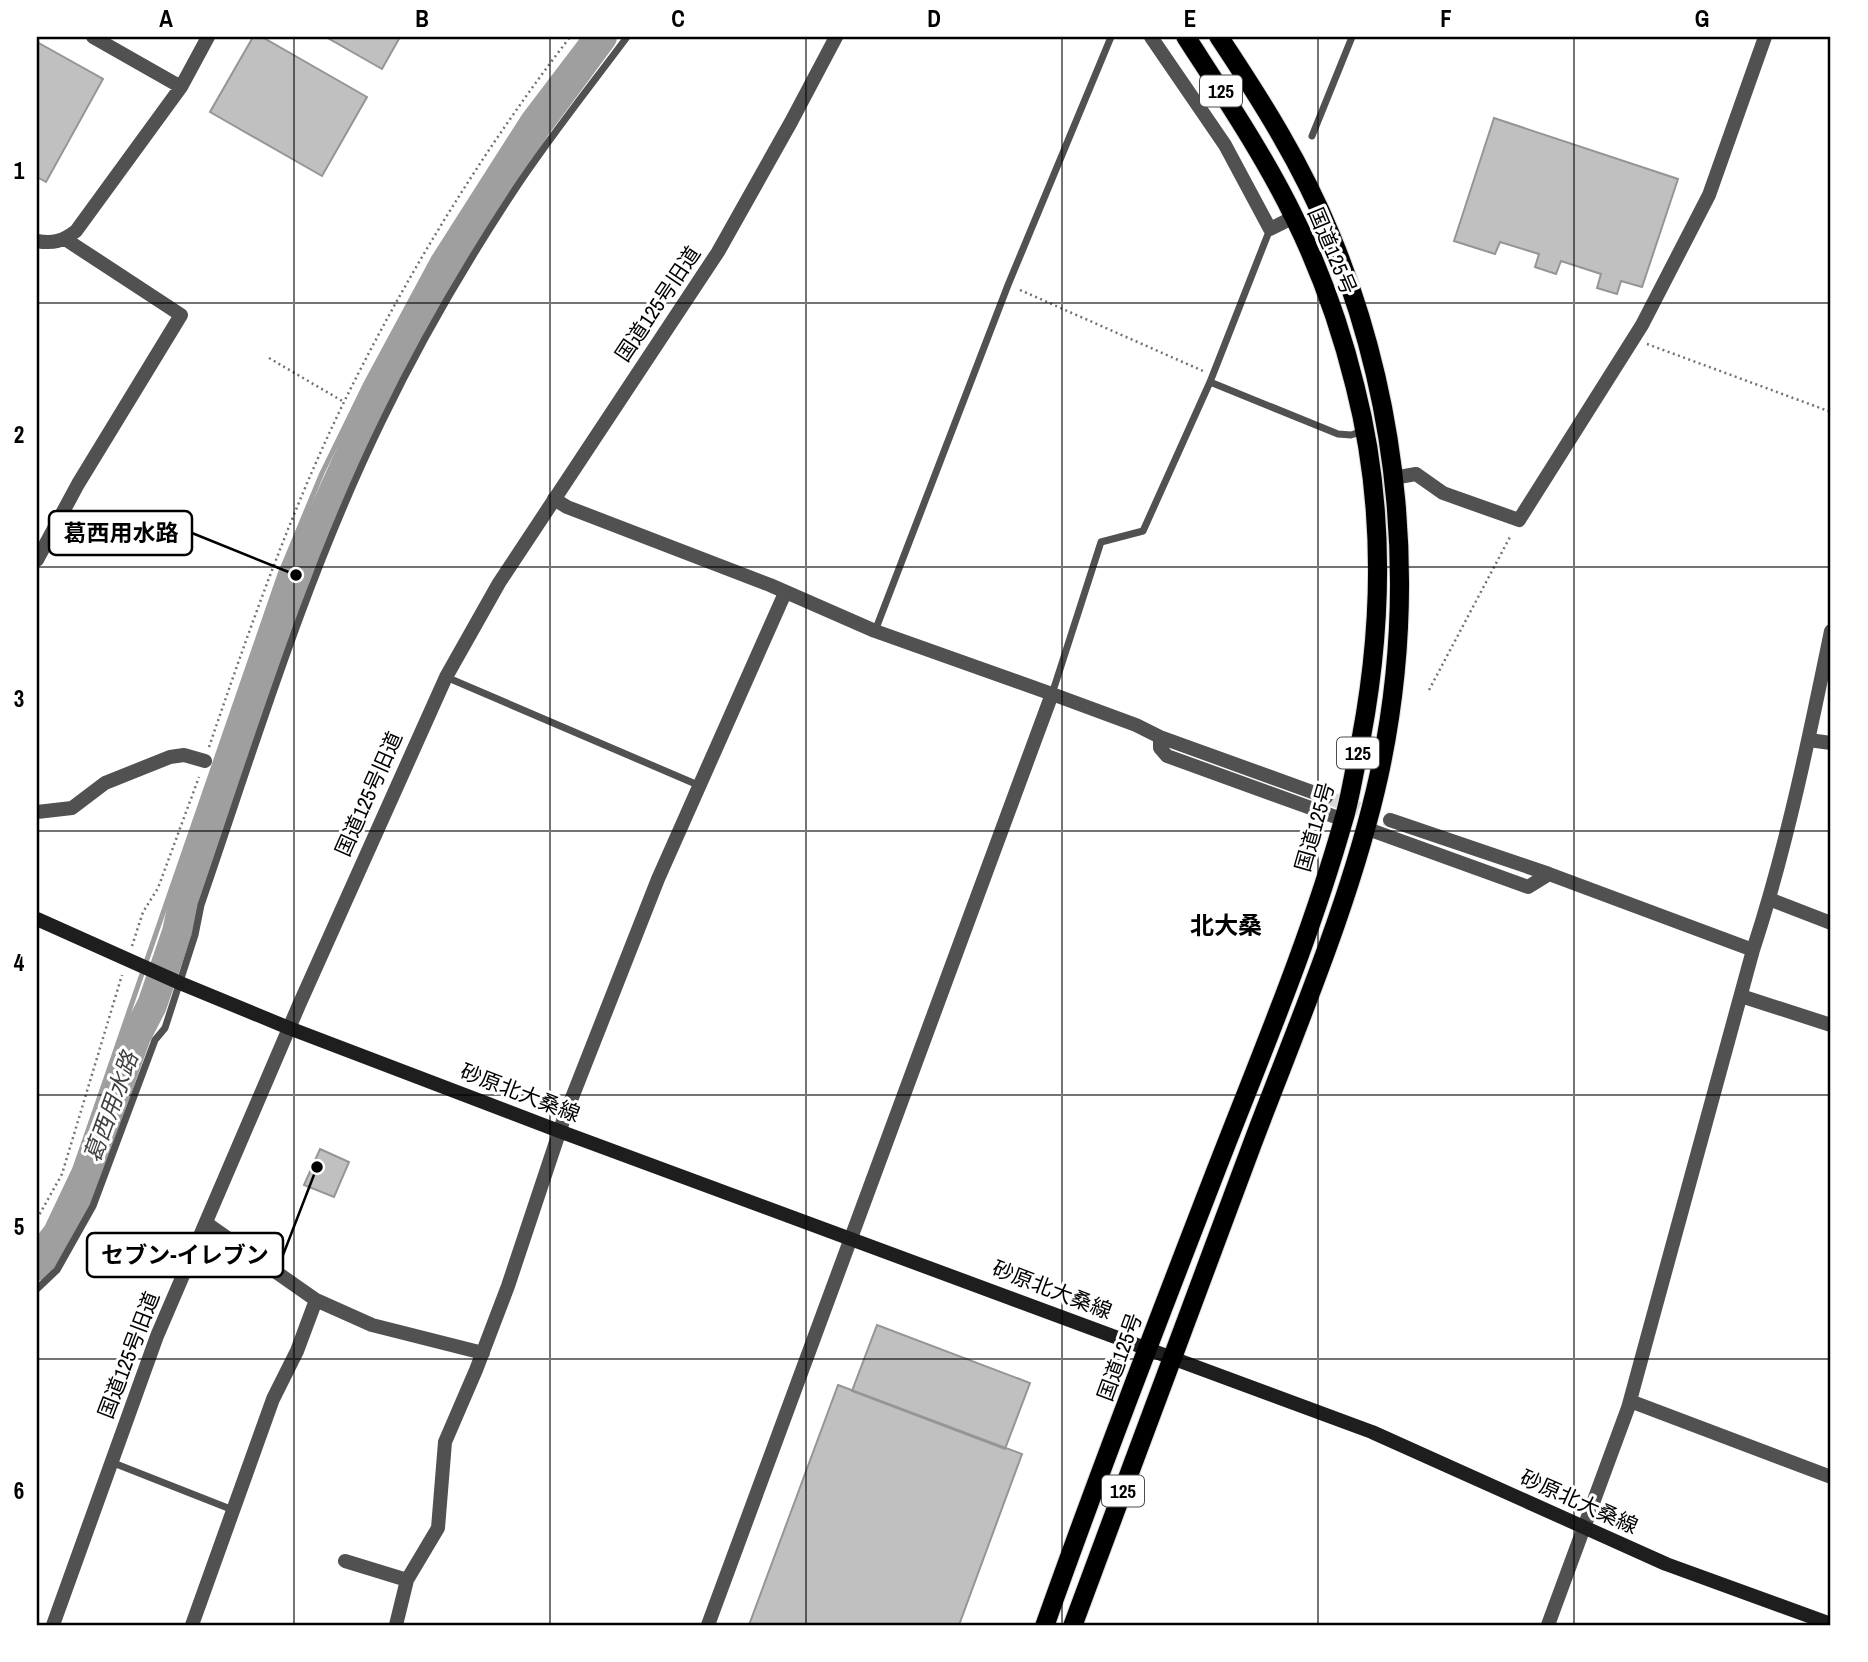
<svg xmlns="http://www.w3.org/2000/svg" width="1868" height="1662" font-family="'Archivo Narrow','Noto Sans JP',sans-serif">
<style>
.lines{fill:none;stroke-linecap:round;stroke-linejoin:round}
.stream{stroke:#9f9f9f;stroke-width:5}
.river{stroke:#9f9f9f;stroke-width:30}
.building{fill:#c0c0c0;stroke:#959595;stroke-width:2}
.minor-tunnel{stroke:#d9d9d9;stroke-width:14;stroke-dasharray:14 7;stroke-linecap:butt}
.trunk-casing{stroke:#dbdbdb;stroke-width:21}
.path{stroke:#737373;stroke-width:2.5;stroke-dasharray:2 3.5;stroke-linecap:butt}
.service{stroke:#515151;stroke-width:7}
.minor{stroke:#515151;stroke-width:14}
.tertiary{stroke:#515151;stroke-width:14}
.secondary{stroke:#1e1e1e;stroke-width:14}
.trunk{stroke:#000;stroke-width:19}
.grid{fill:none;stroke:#000;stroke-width:2;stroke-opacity:0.55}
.labels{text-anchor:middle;stroke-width:6;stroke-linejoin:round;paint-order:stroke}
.shield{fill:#fff;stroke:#4c4c4c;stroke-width:2}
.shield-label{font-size:19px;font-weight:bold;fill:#000}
.street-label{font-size:21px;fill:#000;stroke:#fff}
.water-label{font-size:23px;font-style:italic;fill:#404040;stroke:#fff}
.quarter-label{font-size:24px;font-weight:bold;fill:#000;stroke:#fff}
.leader{fill:none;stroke:#000;stroke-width:2.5}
.callout-dot{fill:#000;stroke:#fff;stroke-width:2.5}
.callout{fill:#fff;stroke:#000;stroke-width:2.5}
.callout-label{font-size:23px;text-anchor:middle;font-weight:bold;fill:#000}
.neatline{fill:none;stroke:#000;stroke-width:2.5}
.grid-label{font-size:23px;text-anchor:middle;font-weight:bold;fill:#000}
</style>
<rect width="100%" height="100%" fill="#fff"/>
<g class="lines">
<path class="stream" d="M37,1240L47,1227L75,1168L280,574L322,473L365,385L434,257L524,116L584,37"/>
<path class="river" d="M37,1266L62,1232L81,1189L136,1036L152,1005L177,932L184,900L296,575L369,413L449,265L537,125L602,37"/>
</g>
<path class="building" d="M253,37H262L367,97L322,176L210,112Z
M326,37H400L382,69Z
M37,42L103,79L46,182L37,177Z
M1494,118L1678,179L1642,287L1621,281L1617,294L1597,288L1601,274L1561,261L1556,274L1535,267L1539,254L1500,242L1495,254L1454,241Z
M320,1149L349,1162L334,1197L304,1185Z
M877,1325L1030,1383L1005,1449L852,1391Z
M838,1385L1022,1454L959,1625H749Z"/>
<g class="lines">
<path class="minor-tunnel" d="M1326,797L1390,820"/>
<g class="trunk-casing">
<path id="trunk" d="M1045,1625C1099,1473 1157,1323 1215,1173C1260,1057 1309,942 1343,822C1349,803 1352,783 1356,764C1383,638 1387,511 1355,386C1341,329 1321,272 1295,219C1264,155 1224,96 1186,37
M1073,1625C1133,1464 1192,1303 1253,1142C1298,1023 1352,898 1379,775C1418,595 1401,406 1331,236C1302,165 1261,100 1219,37"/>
</g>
<path class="path" d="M1020,290L1203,371
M1647,344L1831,412
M269,358L344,402
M1429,690L1511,535
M209,747C249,630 290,513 344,402C407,274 483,150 570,37
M132,946L143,912L158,888L199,777
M37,1219L62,1174L122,975"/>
<path class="service" d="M1312,136L1352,37
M1210,382L1338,434L1351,435L1363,431
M875,631L1008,285L1111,37
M446,677L698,785
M1052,694L1101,542L1143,531L1210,382L1270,229
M37,1289L57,1270L93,1206L155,1040L165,1028L195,935L201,905C257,742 307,576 383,420C421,341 466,264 514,191C549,138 589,88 627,37
M111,1462L233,1510"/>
<path class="minor" d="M93,37L181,87
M1151,37L1225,145L1270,229L1294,217
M37,241C53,244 63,241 76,231L181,87L208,37
M1393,478L1416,474L1443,493L1519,520L1642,325L1709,195L1765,37
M554,499L567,507L770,585L875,631L1052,694L1136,725L1160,737L1326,797
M37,560L78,484L181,315L65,239
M1160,737V748L1167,756L1344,820
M1809,740L1831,743
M37,812L72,808L105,783L170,757L184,755L205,761
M1390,820L1549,874L1753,950
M1365,828L1528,887L1549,874
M1769,899L1831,923
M1741,996L1831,1025
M206,1223L316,1300L372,1325L483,1353
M1630,1401L1831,1477
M345,1561L407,1580
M192,1625L273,1399L297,1351L316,1300
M396,1625L407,1580L438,1528L445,1442L476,1370L508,1286L564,1118L658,879L785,593
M1548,1625L1628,1408L1753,950C1787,846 1809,738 1831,631"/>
<path class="tertiary" d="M53,1625L157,1336L299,1005L446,677L499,583L718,252L791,122L836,37
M708,1625L1052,694"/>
<path class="secondary" d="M37,919L180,983L289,1028L559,1131L1372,1432L1666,1564L1831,1624"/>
<use href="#trunk" class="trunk"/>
</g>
<path class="grid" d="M294,37V1625M550,37V1625M806,37V1625M1062,37V1625M1318,37V1625M1574,37V1625M37,303H1831M37,567H1831M37,831H1831M37,1095H1831M37,1359H1831"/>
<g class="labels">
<g class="shield">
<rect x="1200" y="75.5" width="42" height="31" rx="5"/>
<rect x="1337" y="737.5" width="42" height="31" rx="5"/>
<rect x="1102" y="1475.5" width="42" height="31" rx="5"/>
</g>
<g class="shield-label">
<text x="1221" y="98">125</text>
<text x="1358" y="760">125</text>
<text x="1123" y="1498">125</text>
</g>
<g class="street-label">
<text transform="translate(1332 251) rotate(67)" y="7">国道125号</text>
<text transform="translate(658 304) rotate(-56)" y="7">国道125号旧道</text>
<text transform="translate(369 794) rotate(-66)" y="7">国道125号旧道</text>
<text transform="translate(1315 827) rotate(-74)" y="7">国道125号</text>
<text transform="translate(520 1093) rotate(21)" y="7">砂原北大桑線</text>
<text transform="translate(1052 1290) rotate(21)" y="7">砂原北大桑線</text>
<text transform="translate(129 1355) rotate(-69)" y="7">国道125号旧道</text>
<text transform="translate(1120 1357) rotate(-70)" y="7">国道125号</text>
<text transform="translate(1579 1502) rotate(24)" y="7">砂原北大桑線</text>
</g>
<g class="water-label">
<text transform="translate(111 1107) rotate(-70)" y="8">葛西用水路</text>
</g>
<g class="quarter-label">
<text x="1226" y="934">北大桑</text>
</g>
</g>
<path class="leader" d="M296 575L192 533M317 1167L283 1255"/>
<g class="callout-dot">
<circle cx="296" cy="575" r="7"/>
<circle cx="317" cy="1167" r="7"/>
</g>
<g class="callout">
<rect x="49" y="511" width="143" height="44" rx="7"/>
<rect x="87" y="1233" width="196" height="44" rx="7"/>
</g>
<g class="callout-label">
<text x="121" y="541">葛西用水路</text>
<text x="185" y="1263">セブン-イレブン</text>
</g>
<rect width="1868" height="1662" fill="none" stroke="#ffffff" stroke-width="77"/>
<rect x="38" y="38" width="1791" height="1586" class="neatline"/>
<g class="grid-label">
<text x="166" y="27">A</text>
<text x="422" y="27">B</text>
<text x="678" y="27">C</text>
<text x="934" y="27">D</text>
<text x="1190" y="27">E</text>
<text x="1446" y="27">F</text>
<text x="1702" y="27">G</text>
<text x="19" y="179">1</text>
<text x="19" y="443">2</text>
<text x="19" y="707">3</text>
<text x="19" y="971">4</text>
<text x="19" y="1235">5</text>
<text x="19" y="1499">6</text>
</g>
</svg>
